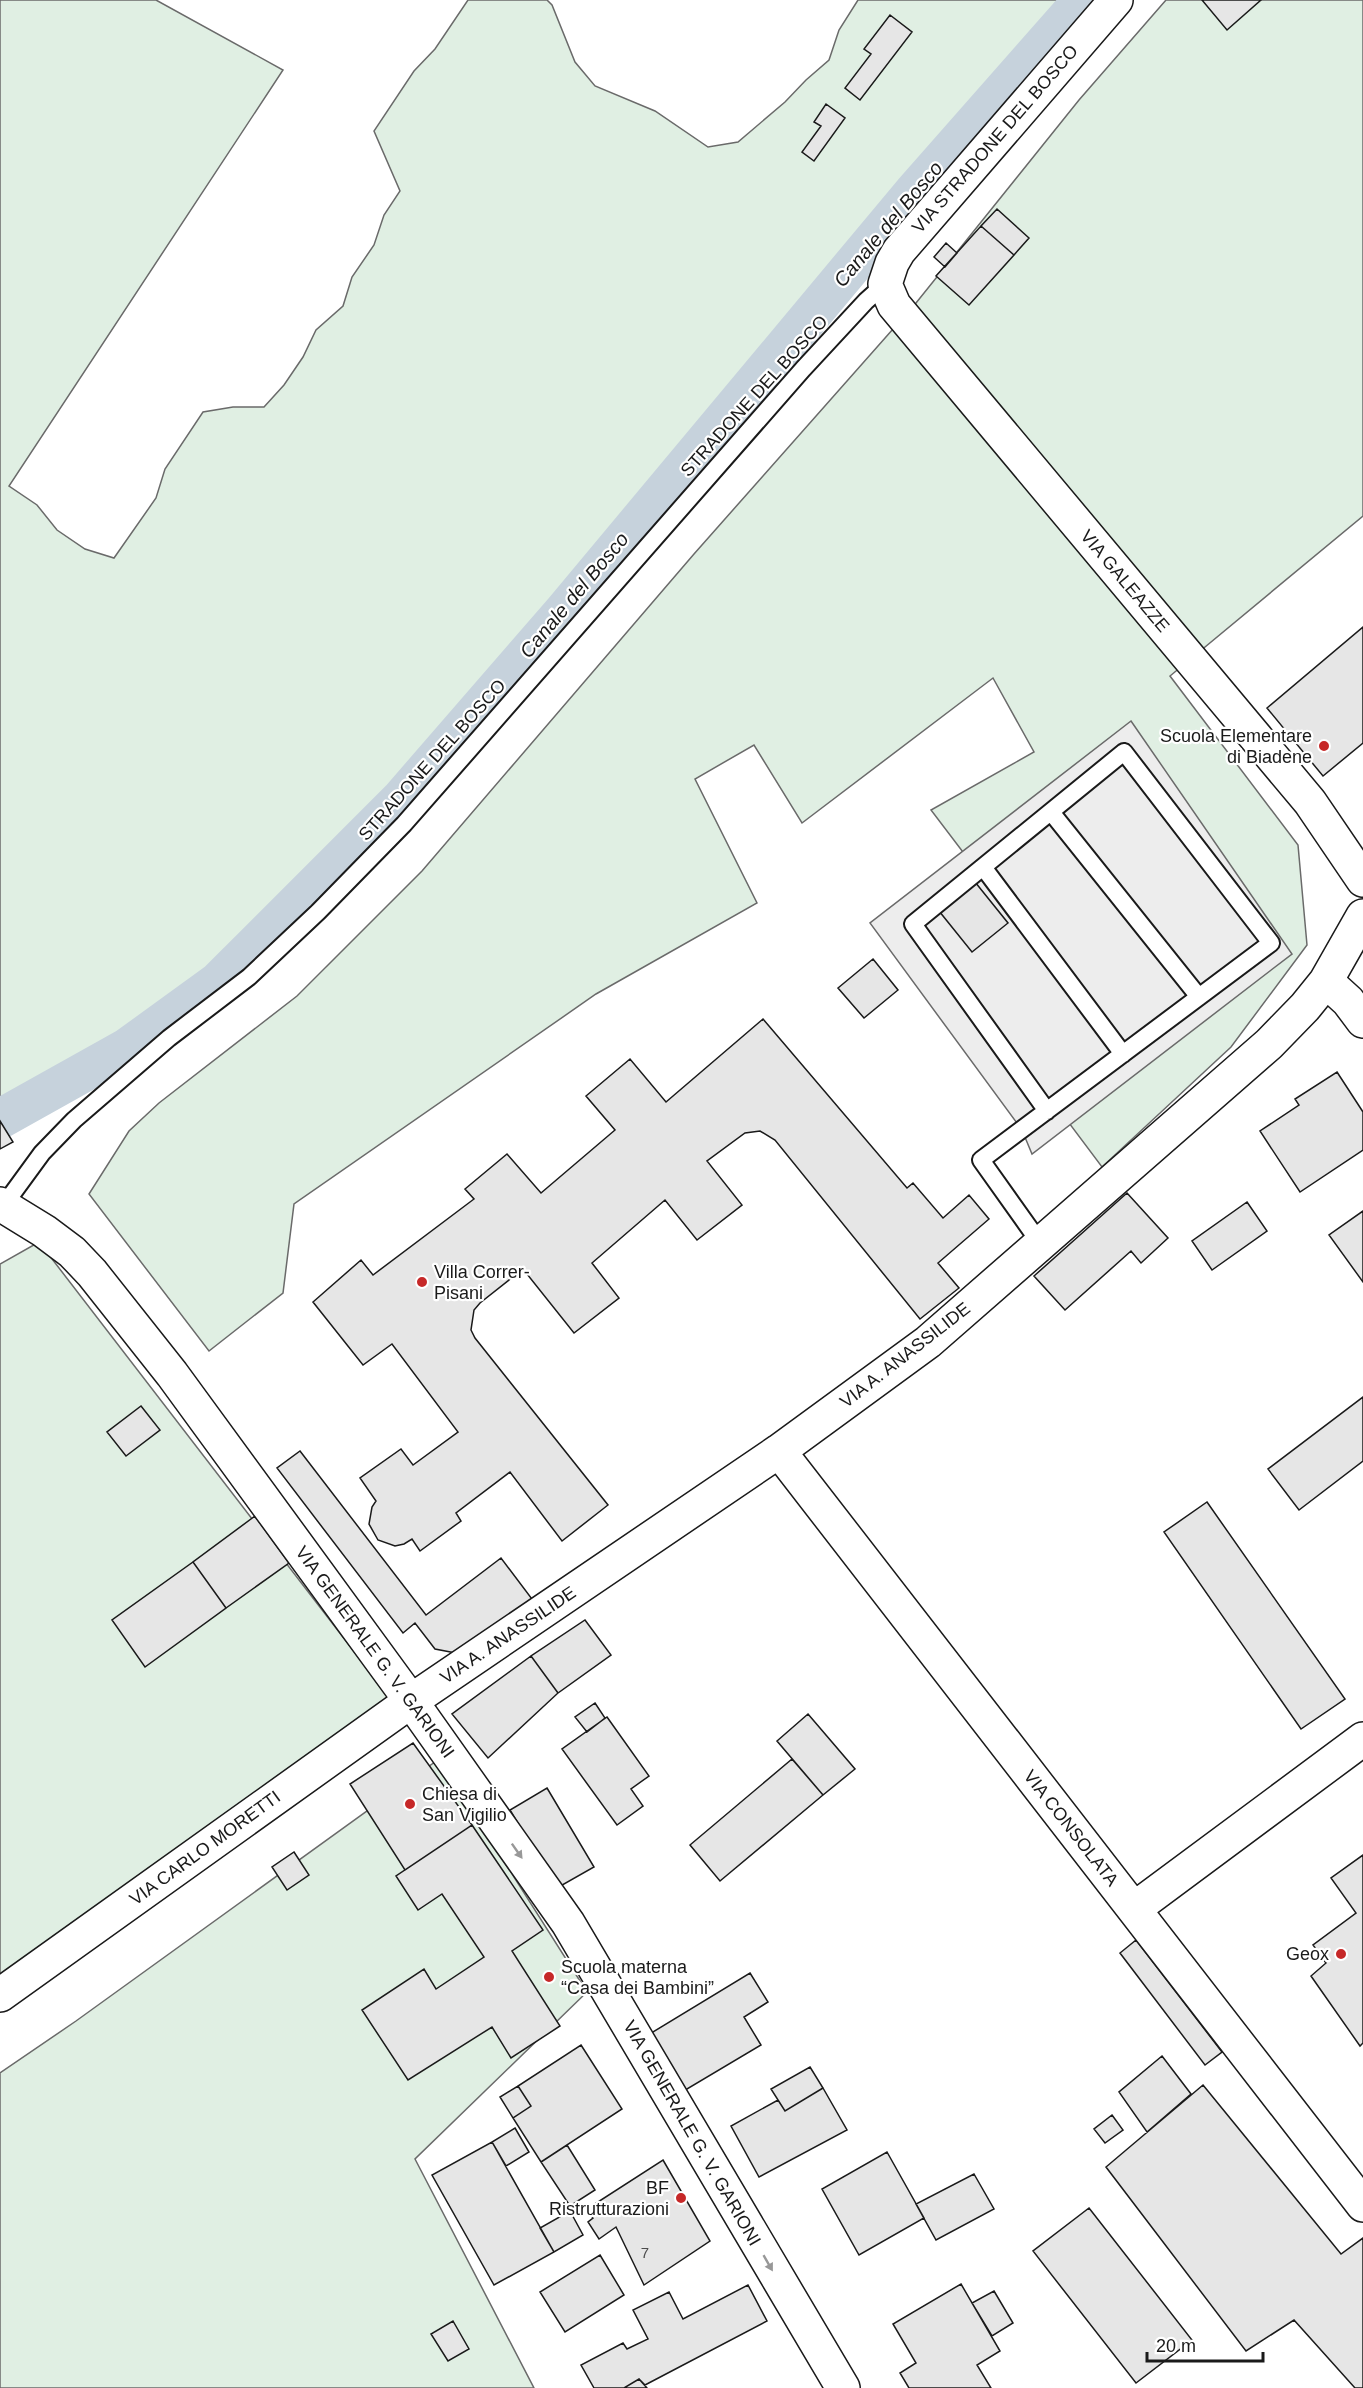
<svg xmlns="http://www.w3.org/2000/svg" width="1363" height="2388" font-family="Arial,sans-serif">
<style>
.green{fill:#e0efe3;stroke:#6a6a6a;stroke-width:1.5}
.parking{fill:#ededed;stroke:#6a6a6a;stroke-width:1.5}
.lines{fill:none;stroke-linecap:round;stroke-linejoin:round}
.canal{stroke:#c6d2dc;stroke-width:40}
.building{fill:#e6e6e6;stroke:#1a1a1a;stroke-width:1.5}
.service-casing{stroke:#1a1a1a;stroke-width:20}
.minor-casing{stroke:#1a1a1a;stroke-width:36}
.service{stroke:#fff;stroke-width:16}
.minor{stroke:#fff;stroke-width:33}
.oneway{fill:#989898}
.poi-dot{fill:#c62828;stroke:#fff;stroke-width:2}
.labels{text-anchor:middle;stroke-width:4.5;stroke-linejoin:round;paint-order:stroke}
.number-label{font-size:15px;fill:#4d4d4d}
.street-label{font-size:18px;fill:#1a1a1a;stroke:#fff}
.poi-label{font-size:18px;fill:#1a1a1a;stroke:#fff;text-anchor:end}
.water-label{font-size:20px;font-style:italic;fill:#1a1a1a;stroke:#fff}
</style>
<rect width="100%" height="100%" fill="#fff"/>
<path class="green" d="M0,0H156L283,70L9,486L37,505L57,530L85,549L114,558L156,498L165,469L203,412L233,407H264L284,385L303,357L316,330L343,306L352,277L374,245L384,215L400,191L374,131L414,71L435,49L468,0H547L552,5L575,62L595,86L655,111L708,147L738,142L785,102L806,80L829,60L839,30L858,0H1090L1035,63L871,266L651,515L379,832L259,953L122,1059L60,1071L50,1080L0,1106Z
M1166,0H1363V516L1170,676L1298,845L1307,945L1231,1047L1102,1167L1015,1051L1076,1001L931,810L1034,752L993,678L802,823L754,745L695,779L757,903L596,994L294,1204L283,1293L209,1351L89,1194L129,1131L159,1103L297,996L422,871L694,554L916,303L1079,100Z
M39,1242L396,1706L0,1989V1264Z
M439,1759L587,1992L415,2159L534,2388H0V2073L76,2021Z"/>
<path class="parking" d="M1131,721L1292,954L1032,1154L1022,1130L870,923Z"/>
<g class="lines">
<path class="canal" d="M0,1119L127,1048L218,982L400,800L564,611L913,193L1083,0"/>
</g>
<path class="building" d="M1202,0H1261L1227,30Z
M890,15L912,32L860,100L845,88L871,54L864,49Z
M826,104L845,118L814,161L802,152L821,126L814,122Z
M997,209L1029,238L1014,255L981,226Z
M981,226L1014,255L969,305L936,276Z
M946,243L957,253L945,267L934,257Z
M1363,627V743L1323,776L1267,708Z
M971,877L1008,923L972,952L935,906Z
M873,959L898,990L864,1018L838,988Z
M763,1019L907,1188L913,1183L943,1218L969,1195L989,1219L938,1263L959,1288L920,1319L775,1140L760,1131L745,1133L707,1161L742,1205L697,1240L665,1200L592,1263L619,1298L574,1333L523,1269L480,1303L474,1310L471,1330L475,1338L608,1505L562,1541L510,1472L456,1513L461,1521L420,1551L412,1539L404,1544L395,1546L378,1540L369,1524L372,1507L376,1501L360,1478L401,1449L413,1465L458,1432L392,1344L363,1365L313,1302L361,1260L373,1275L474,1199L465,1189L507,1154L541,1193L615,1130L586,1096L630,1059L666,1102Z
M1337,1072L1363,1112V1150L1300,1192L1260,1131L1299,1105L1295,1099Z
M0,1121L13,1142L0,1149Z
M1127,1193L1168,1238L1141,1263L1131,1251L1065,1310L1034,1276Z
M1247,1202L1267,1231L1212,1270L1192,1241Z
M1363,1211V1282L1329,1235Z
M1363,1397V1461L1299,1510L1268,1469Z
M141,1406L160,1430L126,1456L107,1432Z
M300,1451L426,1615L501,1558L535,1603L466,1655L435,1649L415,1623L403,1633L277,1468Z
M1207,1502L1345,1699L1301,1729L1164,1532Z
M255,1516L289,1563L226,1608L193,1562Z
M193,1562L226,1608L145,1667L112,1620Z
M585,1620L611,1655L558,1693L531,1656Z
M531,1656L558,1693L488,1758L452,1714Z
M595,1703L605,1718L587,1732L575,1717Z
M808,1714L855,1769L823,1795L777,1741Z
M607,1717L649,1776L631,1789L643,1806L617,1825L562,1749Z
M413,1743L472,1825L405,1870L350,1784Z
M792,1759L823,1795L720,1881L690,1845Z
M547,1788L594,1867L557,1888L510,1810Z
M472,1825L543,1930L512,1951L560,2026L511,2058L492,2027L408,2080L362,2010L424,1969L436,1989L484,1957L442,1894L418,1910L396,1876Z
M294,1852L309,1875L287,1890L272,1867Z
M1363,1855V2043L1360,2046L1311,1976L1326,1963L1313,1945L1356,1913L1331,1878Z
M1136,1940L1222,2052L1205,2065L1120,1953Z
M750,1973L768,2002L744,2017L761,2045L682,2092L648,2035Z
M581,2045L622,2109L541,2162L513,2118L531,2106L518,2086Z
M1162,2056L1191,2094L1147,2132L1119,2092Z
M810,2067L823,2088L785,2111L771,2089Z
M1203,2085L1341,2254L1363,2238V2388H1355L1294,2320L1246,2351L1106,2167Z
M518,2086L531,2106L513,2118L500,2097Z
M823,2088L847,2130L759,2177L731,2126L778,2100L785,2111Z
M1112,2115L1123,2130L1105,2143L1094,2129Z
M515,2128L529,2152L506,2166L492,2142Z
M492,2142L554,2252L494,2285L432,2175Z
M567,2145L595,2190L570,2206L541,2162Z
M887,2152L924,2218L859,2255L822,2189Z
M663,2160L710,2241L644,2285L616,2227L599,2239L588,2222L593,2218L587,2209Z
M974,2174L994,2209L936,2240L916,2204Z
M1089,2208L1192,2340L1136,2383L1033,2251Z
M570,2211L583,2235L554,2252L540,2228Z
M600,2255L624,2295L565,2332L540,2292Z
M961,2284L1000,2351L977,2365L991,2388H909L900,2373L916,2363L893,2324Z
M748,2285L767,2321L645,2385L639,2379L624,2388H594L581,2365L623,2343L627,2349L648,2339L633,2310L669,2292L683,2319Z
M994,2291L1013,2323L992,2336L972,2303Z
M453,2321L469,2349L448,2361L431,2334Z
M639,2379L647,2388H624Z"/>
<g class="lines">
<g class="service-casing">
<path id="service" d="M1051,812L1199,997
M983,867L1123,1054
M4,1205L42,1153L74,1120L169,1038L249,977L318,912L404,824L803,369L866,301L885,284
M1040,1243L981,1160L1271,943L1124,752L913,924L1047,1111"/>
</g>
<g class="minor-casing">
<path id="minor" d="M1116,0L899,251L892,263L885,284L894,305L1310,802L1363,880
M1326,981L1348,1001L1363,1021
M0,1204L44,1231L72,1252L92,1273L172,1374L411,1701L568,1923L843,2388
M779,1451L1363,2205
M1134,1909L1363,1739
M0,1995L411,1701L779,1451L928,1342L1269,1044L1305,1007L1326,981L1363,916"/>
</g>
<use href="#service" class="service"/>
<use href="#minor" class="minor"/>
</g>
<defs><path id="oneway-solid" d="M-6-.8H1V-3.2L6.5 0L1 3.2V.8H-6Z" transform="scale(1.5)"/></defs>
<g class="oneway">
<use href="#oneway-solid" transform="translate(517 1851) rotate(55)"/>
<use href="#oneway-solid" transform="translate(768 2263) rotate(60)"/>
</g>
<g class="poi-dot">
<circle cx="1324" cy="746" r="6"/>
<circle cx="422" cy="1282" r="6"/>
<circle cx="410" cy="1804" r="6"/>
<circle cx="1341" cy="1954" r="6"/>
<circle cx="549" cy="1977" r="6"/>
<circle cx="681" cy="2198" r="6"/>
</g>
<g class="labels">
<g class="number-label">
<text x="645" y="2258">7</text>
</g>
<g class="street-label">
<text transform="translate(995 139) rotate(-49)" y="6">VIA STRADONE DEL BOSCO</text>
<text transform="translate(754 396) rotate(-48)" y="6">STRADONE DEL BOSCO</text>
<text transform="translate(1125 581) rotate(50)" y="6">VIA GALEAZZE</text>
<text transform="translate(432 760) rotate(-48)" y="6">STRADONE DEL BOSCO</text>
<text transform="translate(905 1355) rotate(-38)" y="6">VIA A. ANASSILIDE</text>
<text transform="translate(508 1635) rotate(-34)" y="6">VIA A. ANASSILIDE</text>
<text transform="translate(375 1652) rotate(54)" y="6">VIA GENERALE G. V. GARIONI</text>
<text transform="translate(1071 1828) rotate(52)" y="6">VIA CONSOLATA</text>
<text transform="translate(205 1848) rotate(-36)" y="6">VIA CARLO MORETTI</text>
<text transform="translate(692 2133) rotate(60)" y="6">VIA GENERALE G. V. GARIONI</text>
</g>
<g class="poi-label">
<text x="1312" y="742">Scuola Elementare<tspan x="1312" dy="21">di Biadene</tspan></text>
<text x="434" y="1278" text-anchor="start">Villa Correr-<tspan x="434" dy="21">Pisani</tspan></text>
<text x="422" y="1800" text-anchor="start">Chiesa di<tspan x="422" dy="21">San Vigilio</tspan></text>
<text x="1329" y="1960">Geox</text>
<text x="561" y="1973" text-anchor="start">Scuola materna<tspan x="561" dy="21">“Casa dei Bambini”</tspan></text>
<text x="669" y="2194">BF<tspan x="669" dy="21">Ristrutturazioni</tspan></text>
</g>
<g class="water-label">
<text transform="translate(888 224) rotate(-50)" y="7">Canale del Bosco</text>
<text transform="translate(574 595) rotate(-50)" y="7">Canale del Bosco</text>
</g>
</g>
<path d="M1147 2352v9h116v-9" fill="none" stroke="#1a1a1a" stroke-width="3"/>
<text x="1156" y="2352" font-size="18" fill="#1a1a1a" stroke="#ffffff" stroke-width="4.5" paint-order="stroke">20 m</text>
</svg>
